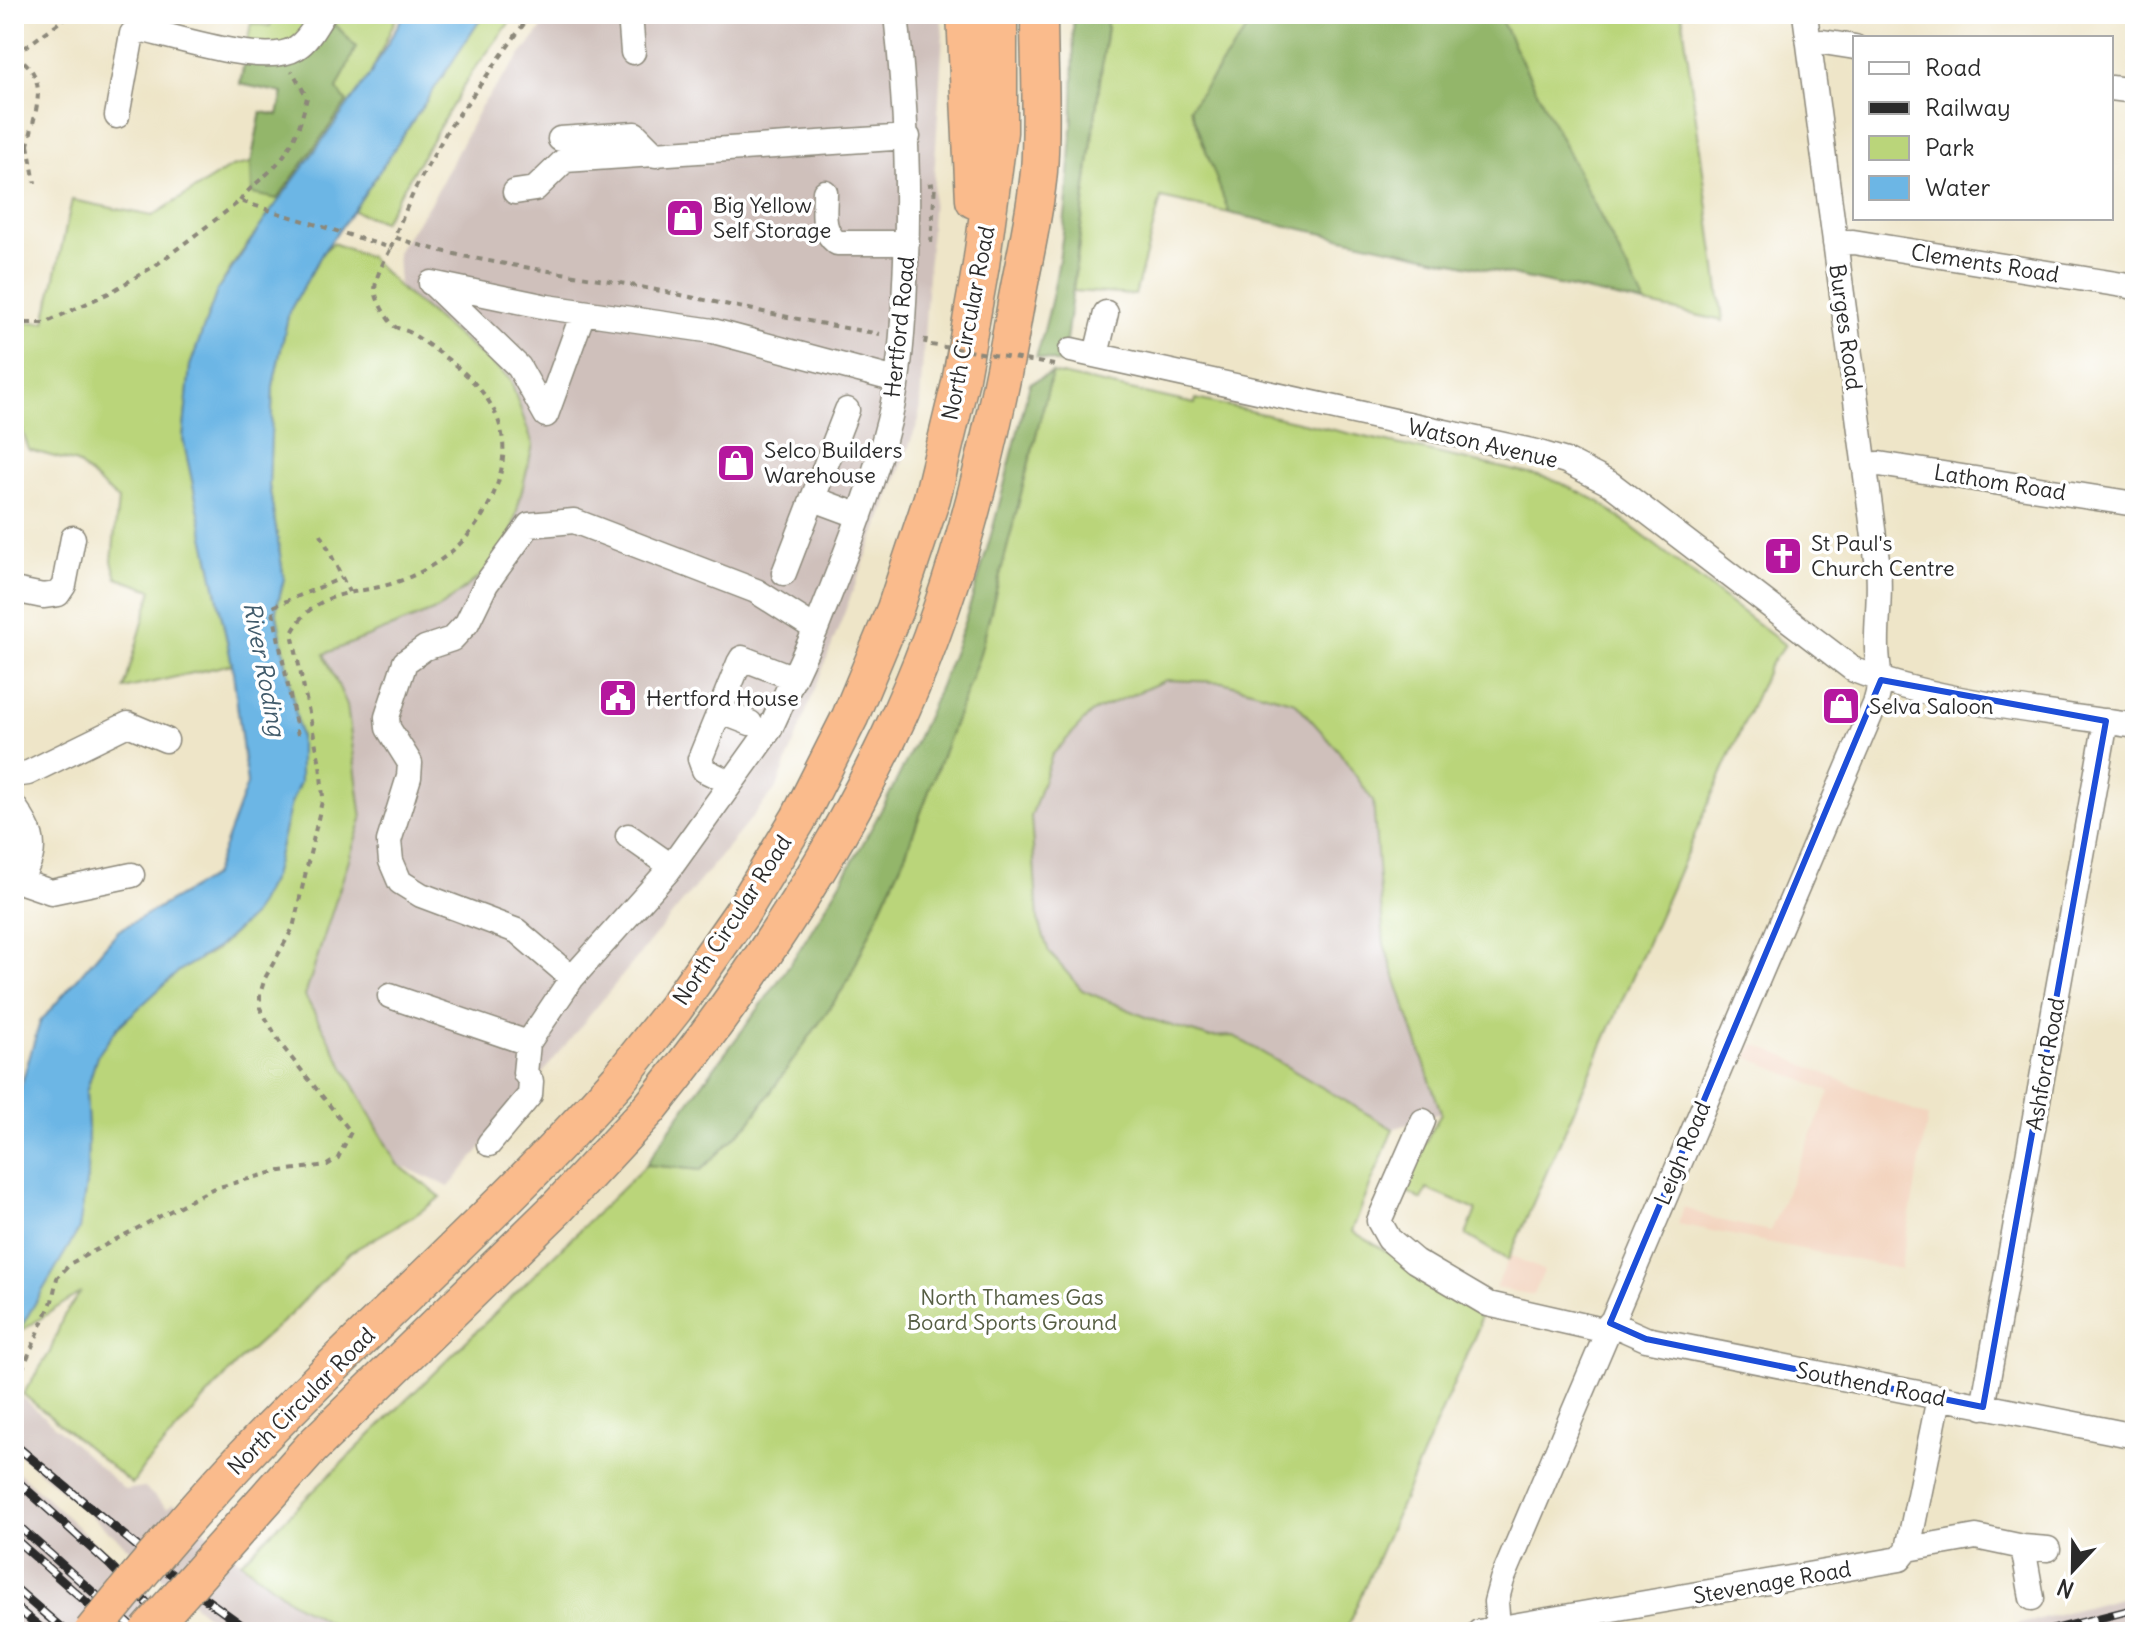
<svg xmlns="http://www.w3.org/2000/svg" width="2149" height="1646" font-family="Delius,sans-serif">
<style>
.built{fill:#f3d4bf}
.industrial{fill:#cfc0bb}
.green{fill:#bad57a;stroke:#728052;stroke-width:2}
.forest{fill:#93b66a;stroke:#5f704a;stroke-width:2}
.water{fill:#6cb6e5;stroke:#4c7088;stroke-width:2}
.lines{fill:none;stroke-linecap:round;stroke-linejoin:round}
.minor-casing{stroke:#8c887a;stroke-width:27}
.highway-casing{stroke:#8c887a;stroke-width:39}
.path{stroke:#8c887a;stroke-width:4;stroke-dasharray:6 6;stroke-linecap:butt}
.minor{stroke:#fff;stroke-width:24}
.highway{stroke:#fabb8c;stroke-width:36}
.rail-casing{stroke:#2b2b2b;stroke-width:9}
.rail{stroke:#fff;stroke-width:6;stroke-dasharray:18;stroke-linecap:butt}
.highway-bridge-casing{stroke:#8c887a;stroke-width:39;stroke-linecap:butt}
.path-bridge{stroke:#8c887a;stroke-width:4;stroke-dasharray:6 6;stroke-linecap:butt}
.highway-bridge{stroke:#fabb8c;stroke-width:36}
.marked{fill:none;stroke:#1d4ed8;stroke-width:6;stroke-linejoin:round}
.labels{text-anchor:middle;stroke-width:7;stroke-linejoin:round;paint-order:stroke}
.poi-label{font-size:22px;fill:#2b2b2b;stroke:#fff;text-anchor:start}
.street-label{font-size:22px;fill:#2b2b2b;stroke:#fff}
.park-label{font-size:22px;fill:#565e43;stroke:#fff}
.water-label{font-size:24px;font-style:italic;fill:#425c6c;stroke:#fff}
</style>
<rect width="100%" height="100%" fill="#fff"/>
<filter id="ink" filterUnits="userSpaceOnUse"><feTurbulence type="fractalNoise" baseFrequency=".0125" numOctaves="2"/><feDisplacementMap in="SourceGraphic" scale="16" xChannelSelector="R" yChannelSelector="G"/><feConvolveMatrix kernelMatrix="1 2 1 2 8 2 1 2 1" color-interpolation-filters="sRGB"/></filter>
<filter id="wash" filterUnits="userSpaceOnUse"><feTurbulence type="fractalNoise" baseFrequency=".006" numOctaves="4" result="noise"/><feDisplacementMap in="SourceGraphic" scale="32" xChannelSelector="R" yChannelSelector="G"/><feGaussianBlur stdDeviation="1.8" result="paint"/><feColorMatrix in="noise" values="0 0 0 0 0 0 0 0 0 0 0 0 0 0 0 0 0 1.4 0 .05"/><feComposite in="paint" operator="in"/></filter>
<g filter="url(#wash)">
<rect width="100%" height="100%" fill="#eee5c8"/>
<path class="built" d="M1753,1043L1928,1117L1900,1269L1678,1224L1684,1207L1714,1219L1770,1231L1830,1092L1747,1057Z
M1510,1255L1544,1271L1534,1295L1496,1288Z"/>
<path class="industrial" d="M553,14H941L943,35L919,420L777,787L449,1187L397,1164L305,996L362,819L347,705L324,654L438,609L458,335L399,289L397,251L433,199L481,106Z
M1166,680L1222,681L1295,702L1338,750L1373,801L1384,944L1441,1113L1393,1129L1234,1036L1208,1038L1153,1020L1082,990L1049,952L1038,919L1031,817L1052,755L1092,712Z
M22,1397L125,1490L144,1487L167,1508L173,1503L241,1562L292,1602L346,1632H230L204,1613L14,1450V1406Z
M14,1468L190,1631L192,1632H14Z
M2135,1594V1629L2124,1632H1989Z"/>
<path class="green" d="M273,14H398L370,75L236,260L217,291L190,366L183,439L232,664L124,689L152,590L117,578L112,561L118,500L77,463L29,450L14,406V323L45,322L72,200L152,216L231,167L251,163L261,112L278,115L283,93L240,84L251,23L270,26Z
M484,14H516L471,74L383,222L353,211Z
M1106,14H1682L1723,321L1161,198L1135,295L1073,291L1107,26Z
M333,243L369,257L404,292L510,379L533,445L506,556L438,609L324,654L347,705L362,819L305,996L397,1164L441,1197L414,1216L349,1253L292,1313L243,1357L145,1465L132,1484L23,1394L50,1352L63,1317L81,1292L15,1335L79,1229L87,1178L88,1128L86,1092L97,1056L118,1027L147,999L179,971L217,949L252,916L273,877L291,803L300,782V736L276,610L284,579L269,485L273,386L289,312L323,252Z
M1052,373L1195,404L1196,399L1552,479L1598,501L1785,645L1769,666L1508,1260L1466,1235L1476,1210L1427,1189L1422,1200L1401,1188L1441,1113L1384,944L1373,801L1338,750L1295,702L1222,682L1166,680L1092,712L1052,755L1031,817L1038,919L1049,952L1082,990L1153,1020L1208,1037L1234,1036L1393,1129L1352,1231L1480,1306L1479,1326L1345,1632H346L292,1602L241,1562L646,1165L701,1170L749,1123L847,983L905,855L979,657Z"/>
<path class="forest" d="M1073,14H1106L1107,26L1063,364L1036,357C1069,257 1076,119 1073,14Z
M1258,14L1499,16L1645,304L1229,213L1190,108Z
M335,24L356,47L337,89L347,102L277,199L252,194L251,163L261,112L278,115L283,93L240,84L247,50L299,61Z
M1052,373L979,657L905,855L847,983L749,1123L701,1170L646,1165C693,1089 753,1023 801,947C866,844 927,733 966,617C992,540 1010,461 1030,383Z"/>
<path class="water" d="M404,14H484L353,211L323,252L289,312L273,386L269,485L284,579L276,610L300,736V782L291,803L273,877L252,916L218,947L179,971L118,1027L97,1056L86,1092L88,1128L87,1178L79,1229L14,1339V1109L40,1022L118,931L213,876L247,784L232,664L183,439L190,366L217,291L266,218L370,75Z"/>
</g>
<g filter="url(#ink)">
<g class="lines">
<g class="minor-casing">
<path id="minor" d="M630,14L633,52
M144,30C179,38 267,67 296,48C308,41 316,25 323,14
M1809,44L1823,42L1855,47
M2111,88L2135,91
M117,116L132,34L144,30L147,16
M560,139L635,134L656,155
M515,192L535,189L565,160L908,137
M825,192C825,211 820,230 837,243H907
M1835,243L1853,242L2135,287
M431,283L547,307L713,331L896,380
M433,284L519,367L546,415L583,313
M1071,350L1536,452L1566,461L1611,484L1854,670C1937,703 2046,711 2135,726
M1096,355L1106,313
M1864,465L1879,464L2135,504
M814,499L860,516
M574,521L756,591L816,629L770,729L668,871L572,978L517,931L421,895L400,882L391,861L389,841L409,777L410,763L388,728L387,717L405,662L425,648L452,639L467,623L486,584L529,525Z
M784,573L847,410
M14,590L43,596L58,594L64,585L73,538
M816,629C843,560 871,493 889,421C900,376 903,329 905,282C910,188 906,107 896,14
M719,711L750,723
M14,775L28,773L128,724L166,740
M731,783L704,770L700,759L739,663L742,658L794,678
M14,806C29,827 39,844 26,868C22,875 21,879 14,883
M628,836L671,866
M19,881L51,892L132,875
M390,996L528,1043
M1423,1121L1379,1221L1389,1239L1415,1261L1488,1304L1607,1331
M489,1144L530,1095L531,1081L525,1073L528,1043L572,978
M1610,1323L1646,1339L2135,1436
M1983,1407L2106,721
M2023,1547L2048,1549
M1908,1549L1976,1537L2023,1547L2032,1598
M1498,1628L1496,1602L1502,1580L1875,704C1882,685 1878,669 1877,649C1876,621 1881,595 1878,567L1805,14
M1479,1632L1900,1559L1908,1549L1939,1398"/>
</g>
<g class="highway-casing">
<path id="highway" d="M965,14L974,200
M618,1080L675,1008L741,914L799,818L850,717L895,609L932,498L960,383L981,265L999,132V14
M650,1108C743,993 825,871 889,737C953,603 990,455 1015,309C1023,263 1035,217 1039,171C1043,120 1039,66 1039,14"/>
</g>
<path class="path" d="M531,14L447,131L415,189L394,237C463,261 538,268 610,281C700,298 790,319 880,334
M14,55C52,76 35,110 28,145L14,142
M15,55L65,18
M28,145L35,183
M928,185L935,184L931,244
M240,201C247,190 257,183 267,174C292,151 300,129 307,97L292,71
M14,323H45L111,292L156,265L240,201L391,248L394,237
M1037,362L1054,365
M321,534L349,592
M298,735L272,607L342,578
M14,1379L22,1370L52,1301L57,1278L71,1263L212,1189L274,1172L327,1165L338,1158L351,1132L282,1046L260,1008V994L265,978L293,928L323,797L320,764L292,633C316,587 357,596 397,582C444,565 478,535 496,488C524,411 467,371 411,333C406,330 398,329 394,326C388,320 377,302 376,294C372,281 385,260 391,248"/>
<use href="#minor" class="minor"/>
<use href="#highway" class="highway"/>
<g class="rail-casing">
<path id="rail" d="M14,1444L167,1571L251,1632
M14,1478L111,1566L175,1632
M14,1522L138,1632
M14,1538L120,1632
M14,1587L66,1632
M14,1606L46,1632
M2044,1632L2135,1609"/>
</g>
<use href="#rail" class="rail"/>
<g class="highway-bridge-casing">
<path id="highway-bridge" d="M92,1632C152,1558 213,1486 280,1419C392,1305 512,1200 618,1080
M147,1632L312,1447L557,1208L650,1108"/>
</g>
<path class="path-bridge" d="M926,338L925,344L1037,362"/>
<use href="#highway-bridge" class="highway-bridge"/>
</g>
</g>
<path class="marked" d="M1881,680L2106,721L1983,1407L1646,1339L1610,1323Z"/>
<defs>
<g id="shop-square" transform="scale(2)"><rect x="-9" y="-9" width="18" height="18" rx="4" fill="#b5179e" stroke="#fff"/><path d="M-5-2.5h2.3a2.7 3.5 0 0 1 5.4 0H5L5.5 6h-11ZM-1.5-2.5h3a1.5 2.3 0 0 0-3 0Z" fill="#fff"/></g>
<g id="church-square" transform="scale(2)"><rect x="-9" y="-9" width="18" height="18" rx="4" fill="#b5179e" stroke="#fff"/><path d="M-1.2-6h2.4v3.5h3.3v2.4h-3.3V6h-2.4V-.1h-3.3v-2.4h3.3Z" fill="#fff"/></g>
<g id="civic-square" transform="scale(2)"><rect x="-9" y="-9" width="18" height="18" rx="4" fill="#b5179e" stroke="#fff"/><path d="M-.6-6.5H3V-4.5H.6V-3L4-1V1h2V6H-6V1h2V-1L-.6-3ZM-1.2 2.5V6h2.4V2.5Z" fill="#fff"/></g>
</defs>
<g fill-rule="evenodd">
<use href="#shop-square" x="685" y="218"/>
<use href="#shop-square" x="736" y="463"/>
<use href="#church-square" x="1783" y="556"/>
<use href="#civic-square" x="618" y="698"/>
<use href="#shop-square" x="1841" y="706"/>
</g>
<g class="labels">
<g class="poi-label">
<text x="713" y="213">Big Yellow<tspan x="713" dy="25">Self Storage</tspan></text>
<text x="764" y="458">Selco Builders<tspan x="764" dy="25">Warehouse</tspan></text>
<text x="1811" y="551">St Paul's<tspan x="1811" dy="25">Church Centre</tspan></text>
<text x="646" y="706">Hertford House</text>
<text x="1869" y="714">Selva Saloon</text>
</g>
<g class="street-label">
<text transform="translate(1985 263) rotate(9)" y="8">Clements Road</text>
<text transform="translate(968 323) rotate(-79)" y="8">North Circular Road</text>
<text transform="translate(899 327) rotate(-84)" y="8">Hertford Road</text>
<text transform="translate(1846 327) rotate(82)" y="8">Burges Road</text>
<text transform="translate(1483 443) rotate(13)" y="8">Watson Avenue</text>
<text transform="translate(2000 482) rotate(9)" y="8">Lathom Road</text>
<text transform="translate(732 920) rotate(-57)" y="8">North Circular Road</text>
<text transform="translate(2045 1064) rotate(-80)" y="8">Ashford Road</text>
<text transform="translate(1682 1153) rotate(-67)" y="8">Leigh Road</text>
<text transform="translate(1871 1384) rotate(11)" y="8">Southend Road</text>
<text transform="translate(301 1401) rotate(-45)" y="8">North Circular Road</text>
<text transform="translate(1772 1582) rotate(-10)" y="8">Stevenage Road</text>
</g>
<g class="park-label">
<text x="1012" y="1305">North Thames Gas<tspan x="1012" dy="25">Board Sports Ground</tspan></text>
</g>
<g class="water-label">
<text transform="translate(264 669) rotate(79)" y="8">River Roding</text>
</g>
</g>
<rect width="2149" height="1646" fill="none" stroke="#fff" stroke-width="48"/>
<rect x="1853" y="36" width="260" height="184" fill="#ffffff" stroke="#aaaaaa" stroke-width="2"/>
<rect x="1869" y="62" width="40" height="12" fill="#ffffff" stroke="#aaaaaa" stroke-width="2"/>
<text x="1925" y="76" font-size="24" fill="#2b2b2b">Road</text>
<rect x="1869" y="102" width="40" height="12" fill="#2b2b2b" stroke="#aaaaaa" stroke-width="2"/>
<text x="1925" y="116" font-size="24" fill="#2b2b2b">Railway</text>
<rect x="1869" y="136" width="40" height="24" fill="#bad57a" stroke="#aaaaaa" stroke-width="2"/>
<text x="1925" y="156" font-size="24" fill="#2b2b2b">Park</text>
<rect x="1869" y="176" width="40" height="24" fill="#6cb6e5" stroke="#aaaaaa" stroke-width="2"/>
<text x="1925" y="196" font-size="24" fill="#2b2b2b">Water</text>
<g transform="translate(2073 1570) rotate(202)" stroke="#ffffff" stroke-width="6" paint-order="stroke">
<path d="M0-6L14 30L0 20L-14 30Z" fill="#2b2b2b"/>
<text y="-12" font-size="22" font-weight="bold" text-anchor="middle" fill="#2b2b2b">N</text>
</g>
</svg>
